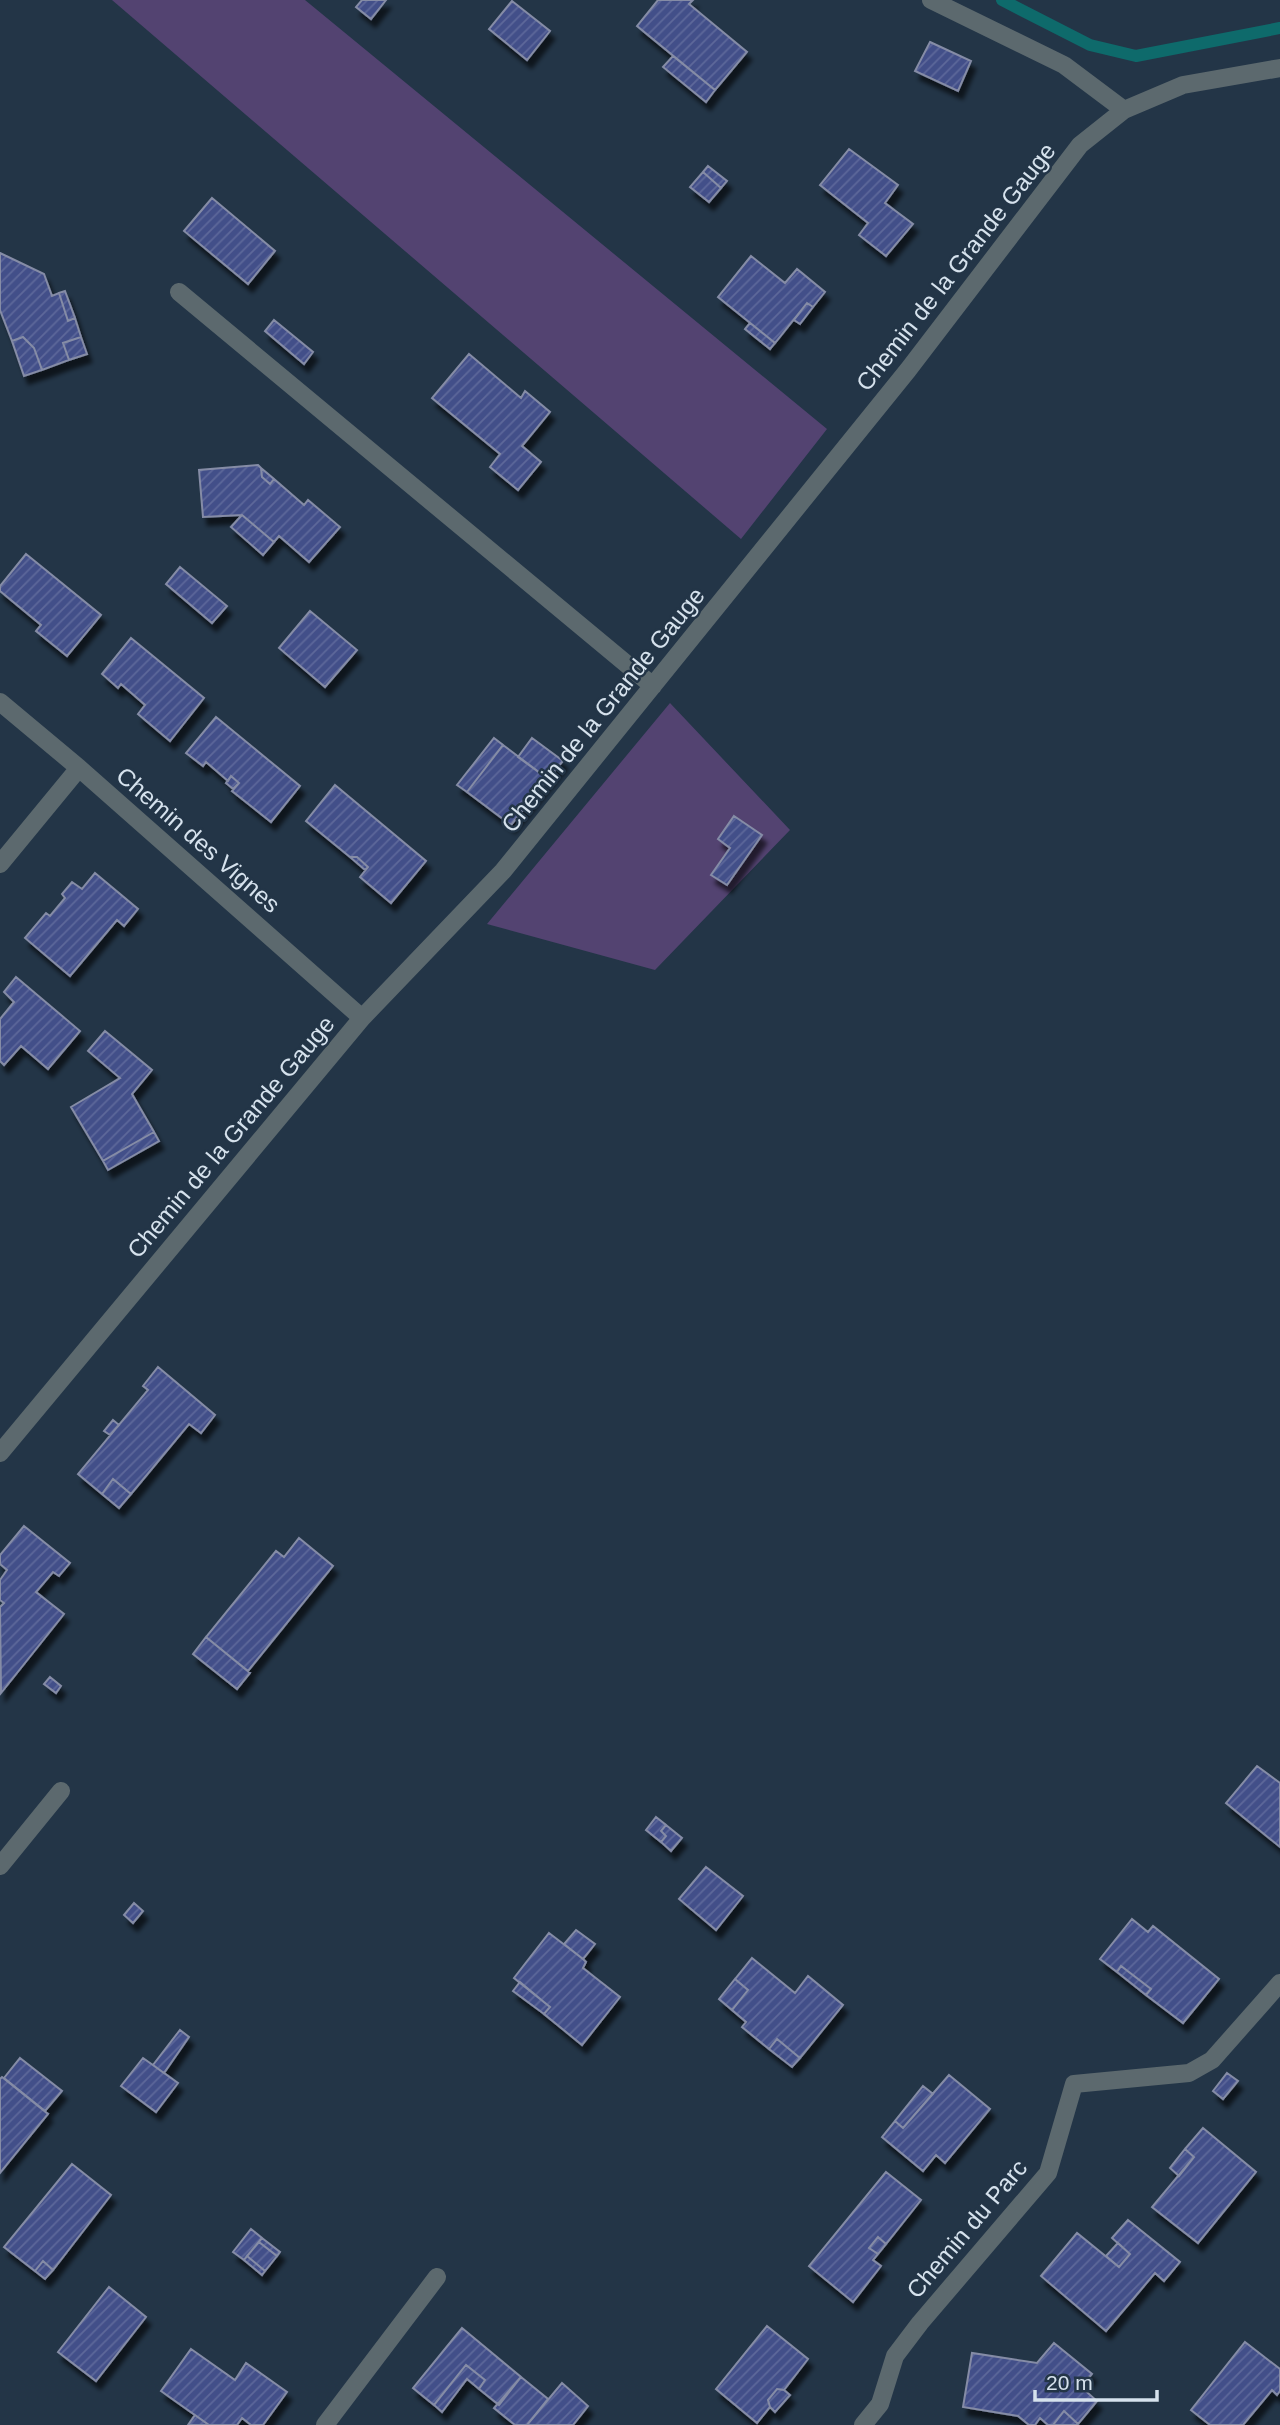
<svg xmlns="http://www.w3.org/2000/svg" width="1280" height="2425" font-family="Helvetica,sans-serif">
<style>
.grass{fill:#534371}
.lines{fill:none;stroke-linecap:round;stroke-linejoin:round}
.stream{stroke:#0e6a6b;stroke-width:12}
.building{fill:url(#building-hatch);stroke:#858ca6;stroke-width:2;filter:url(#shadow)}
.minor{stroke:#5c696e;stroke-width:18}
.labels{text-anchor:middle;stroke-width:5;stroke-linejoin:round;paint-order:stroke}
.street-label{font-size:24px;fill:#d6e2ed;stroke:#233547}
</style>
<defs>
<pattern id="building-hatch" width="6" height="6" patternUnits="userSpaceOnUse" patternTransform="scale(1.75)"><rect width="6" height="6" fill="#434f89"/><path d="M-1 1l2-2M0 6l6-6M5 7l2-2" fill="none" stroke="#5d689a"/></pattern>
<filter id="shadow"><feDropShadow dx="4.5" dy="8" stdDeviation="2" flood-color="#0009"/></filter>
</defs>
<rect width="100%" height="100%" fill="#233547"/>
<path class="grass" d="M112,0H305L827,429L741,539Z
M670,703L790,830L655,970L487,924Z"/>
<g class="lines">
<path class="stream" d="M1002,0L1090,45L1136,56L1280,28"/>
</g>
<path class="building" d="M362,0H386L371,19L356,7Z
M658,0H693L689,4L747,52L715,90L637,26Z
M512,1L550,31L527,60L489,29Z
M930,42L971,61L958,91L915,71Z
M673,56L715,90L706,102L663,67Z
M849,149L898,185L885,203L913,224L886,256L859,235L868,223L820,185Z
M708,166L727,181L721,188L703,172Z
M703,172L721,188L709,202L690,187Z
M212,198L275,251L248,284L184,231Z
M0,253L44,274L52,296L59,293L68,321L75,318L81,337L63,343L69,360L42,370L34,348L23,337L12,341L0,310Z
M751,256L785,283L797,269L825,292L813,307L807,303L775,343L718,297Z
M65,291L75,318L68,321L59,293Z
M807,303L813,307L800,324L794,320Z
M274,320L313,352L304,364L265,331Z
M750,323L775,343L770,349L745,329Z
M23,337L34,348L42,370L24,376L12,341Z
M81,337L87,354L69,360L63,343Z
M469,354L521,398L525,391L550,412L522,446L541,462L518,490L490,467L500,454L432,398Z
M258,465L261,468L262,477L270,484L274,479L304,505L308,500L340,527L309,562L279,536L274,542L242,515L203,517L199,470Z
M261,468L274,479L270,484L262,477Z
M242,515L274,542L263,555L231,527Z
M26,554L101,615L67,656L36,631L41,625L0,591V586Z
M180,567L227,606L212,623L166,584Z
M310,611L357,650L325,687L279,648Z
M131,638L204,698L170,741L138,714L145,705L121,684L118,688L102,674Z
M216,717L300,786L271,822L232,791L239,783L231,776L228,781L206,762L203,766L186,753Z
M494,738L503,745L467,792L457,785Z
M532,738L563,761L548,779L518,757Z
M503,745L548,779L511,825L467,792Z
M231,776L239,783L233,789L226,783Z
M335,785L426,861L391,903L360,877L368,867L357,857H350L306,821Z
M734,816L762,835L727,885L711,875L730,848L718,839Z
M350,857H357L368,867L365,870Z
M95,873L138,909L124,926L117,920L70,976L25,938L46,913L50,916L65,898L62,894L72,882L82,889Z
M16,977L80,1031L48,1069L21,1046L4,1065L0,1061V1019L14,1002L4,992Z
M105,1031L152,1070L132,1094L154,1132L103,1161L71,1107L120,1078L88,1051Z
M154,1132L159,1141L108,1170L103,1161Z
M158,1367L215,1415L201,1433L189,1424L131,1494L113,1479L102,1494L78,1474L148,1390L143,1386Z
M113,1420L119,1425L110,1435L104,1431Z
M113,1479L131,1494L119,1508L102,1494Z
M24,1526L70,1563L59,1576L53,1572L36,1592L64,1614L1,1693L0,1607L4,1603L0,1600V1580L7,1570L0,1564V1555Z
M299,1538L333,1566L248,1671L206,1637L276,1551L284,1557Z
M206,1637L250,1673L237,1689L193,1654Z
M50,1677L61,1686L56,1693L44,1684Z
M1257,1766L1280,1783V1847L1226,1803Z
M656,1817L666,1825L661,1831L666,1836L661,1842L646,1830Z
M666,1825L682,1838L671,1851L661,1842L666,1836L661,1831Z
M706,1867L743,1896L716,1930L679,1899Z
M134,1903L143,1911L133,1923L124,1915Z
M1132,1919L1148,1932L1153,1926L1219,1979L1183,2023L1146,1995L1151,1989L1121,1966L1117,1972L1100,1959Z
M576,1930L595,1944L583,1959L564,1944Z
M549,1933L583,1959L586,1962L583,1968L620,1997L582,2045L544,2014L550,2007L514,1978Z
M752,1958L795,1993L808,1976L843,2005L800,2058L777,2039L769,2049L742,2027L746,2022L732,2010L748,1990L735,1979Z
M1121,1966L1151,1989L1146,1995L1117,1972Z
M735,1979L748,1990L732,2010L719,1999Z
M520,1982L550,2007L544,2014L513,1991Z
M180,2030L189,2037L164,2073L153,2065Z
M777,2039L800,2058L792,2067L769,2049Z
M20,2058L62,2091L45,2111L4,2078Z
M143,2058L178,2083L156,2112L121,2086Z
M1227,2073L1238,2081L1223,2099L1213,2091Z
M949,2075L990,2109L945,2163L936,2155L923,2171L882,2137L895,2121L903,2128Z
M2,2077L48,2114L0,2173V2079Z
M923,2086L933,2094L903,2128L895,2121Z
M1203,2128L1256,2172L1198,2243L1152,2207L1194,2157L1185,2149Z
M1185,2149L1194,2157L1179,2176L1170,2168Z
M72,2164L111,2195L53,2270L43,2261L35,2271L4,2247Z
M886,2172L921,2200L886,2244L878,2237L869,2248L878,2254L873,2260L881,2266L853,2302L809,2266Z
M1128,2220L1180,2262L1164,2281L1155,2273L1106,2331L1041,2276L1077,2233L1119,2267L1130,2254L1112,2238Z
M251,2229L262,2238L244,2260L233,2252Z
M878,2237L886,2244L878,2254L869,2248Z
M262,2238L280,2252L277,2256L259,2242Z
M259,2242L277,2256L265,2271L247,2256Z
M1118,2243L1130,2254L1119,2267L1106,2256Z
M247,2256L265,2271L262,2275L244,2260Z
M43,2261L53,2270L45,2279L35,2271Z
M109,2287L146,2317L96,2381L58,2352Z
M767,2326L808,2359L784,2390L777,2389L768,2400L770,2407L757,2423L716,2389Z
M462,2328L521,2377L499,2405L479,2389L485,2380L466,2365L434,2405L413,2388Z
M1245,2342L1280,2369V2391L1277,2395L1272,2390L1243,2425H1210L1191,2410Z
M1054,2343L1092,2374L1081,2387L1097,2401L1078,2424L1064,2411L1053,2425H1048L1040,2418L1035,2425H1029L1018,2416L963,2407L972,2353L1037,2363Z
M191,2349L235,2380L246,2363L287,2392L263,2425H251L242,2418L237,2425H209L161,2391Z
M466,2365L485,2380L479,2389L467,2379L442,2412L434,2405Z
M521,2377L548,2399L527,2425H515L494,2408Z
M562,2383L588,2406L573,2425H527Z
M777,2389L784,2390L790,2395L775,2412L770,2407L768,2400Z
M1064,2411L1078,2424L1077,2425H1053Z
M195,2415L209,2425H188Z"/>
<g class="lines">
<path class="minor" d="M931,0L1064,65L1124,110
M179,292L653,686
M0,702L79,768L362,1018
M0,864L79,768
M0,1453L362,1018L503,871L908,370L1080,145L1124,110L1183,85L1280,68
M0,1866L61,1791
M325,2425L437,2277
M863,2425L880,2404L895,2356L920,2323L1048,2173L1074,2084L1189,2073L1212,2060L1280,1983"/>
</g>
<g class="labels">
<g class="street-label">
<text transform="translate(956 267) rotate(-52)" y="8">Chemin de la Grande Gauge</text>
<text transform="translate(603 710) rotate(-51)" y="8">Chemin de la Grande Gauge</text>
<text transform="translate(198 840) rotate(41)" y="8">Chemin des Vignes</text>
<text transform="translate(231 1137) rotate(-50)" y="8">Chemin de la Grande Gauge</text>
<text transform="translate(967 2229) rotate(-50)" y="8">Chemin du Parc</text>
</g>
</g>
<path d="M1035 2390v10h122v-10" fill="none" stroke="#d6e2ed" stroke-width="3.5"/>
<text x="1046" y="2390" font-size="21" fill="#d6e2ed" stroke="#233547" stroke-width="5" paint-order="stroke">20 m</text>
</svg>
